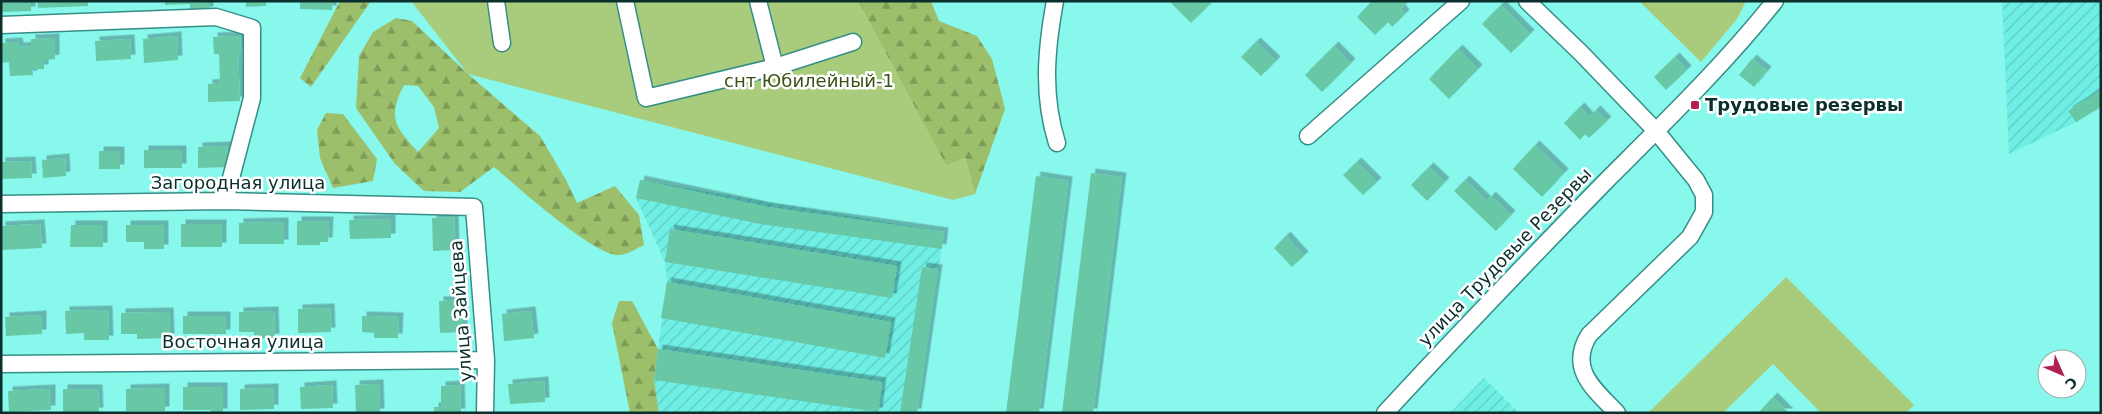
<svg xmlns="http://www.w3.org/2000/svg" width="2102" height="414" font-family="'DejaVu Sans',sans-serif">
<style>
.industrial{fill:url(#industrial-furrows)}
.forest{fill:url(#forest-firs);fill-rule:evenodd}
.garden{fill:#a9cc7c}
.building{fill:#68c7a5;filter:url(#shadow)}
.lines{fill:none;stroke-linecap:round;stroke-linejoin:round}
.minor-casing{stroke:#368e87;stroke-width:19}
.minor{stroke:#fff;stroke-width:16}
.poi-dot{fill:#b02050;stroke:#fff;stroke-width:2}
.labels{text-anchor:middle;stroke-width:5;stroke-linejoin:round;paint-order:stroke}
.park-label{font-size:18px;fill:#3a5115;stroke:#fff}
.poi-label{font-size:18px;font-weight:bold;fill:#0a2f2c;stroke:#fff;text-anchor:start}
.street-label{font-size:18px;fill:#0a2f2c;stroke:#fff}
</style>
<defs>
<pattern id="industrial-furrows" width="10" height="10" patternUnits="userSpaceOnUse" patternTransform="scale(1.25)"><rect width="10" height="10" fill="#6feee4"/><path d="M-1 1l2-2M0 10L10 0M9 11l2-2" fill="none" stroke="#5fccc4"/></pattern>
<pattern id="forest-firs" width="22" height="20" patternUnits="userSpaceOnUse" patternTransform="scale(1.25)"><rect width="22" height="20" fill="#9cbf6b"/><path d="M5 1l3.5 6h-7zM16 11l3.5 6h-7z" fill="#7d9c58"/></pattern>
<filter id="shadow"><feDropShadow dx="4.5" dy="-4.5" stdDeviation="0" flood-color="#0004"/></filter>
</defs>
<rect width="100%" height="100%" fill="#88f8ed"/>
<path class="industrial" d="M2002,1H2101V107L2076,122L2009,154Z
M640,180L944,232L917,413H659L654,380L667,282L665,262L636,198Z
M1484,378L1519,413H1450Z"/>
<path class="forest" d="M340,1H371L311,87L300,78Z
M858,1H931L939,21L977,36L992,59L1005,109L975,194L965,158L946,166Z
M396,18L412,21L468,74L540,136L566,180L577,203L615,186L639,215L644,245C637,248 627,255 619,255C594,256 517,186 494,167L460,192L424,191L395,164L356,108L359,56L373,32ZM404,85L418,86L434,107L439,128L418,152C395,127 387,118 404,85Z
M326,113L343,114L377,159L373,181L333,188L320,158L317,130Z
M619,301H632L658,349L654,380L659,413H630L612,323Z"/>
<path class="garden" d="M411,1H858L946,165L965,158L975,194L953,200L468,74Z
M1639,1H1746L1737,19L1701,62Z
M1786,277L1914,405L1906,413H1821L1773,364L1723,413H1648Z"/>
<path class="building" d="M1,1H31V11L1,12Z
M37,1H88V6L38,8Z
M165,1H209V11L190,12V4L165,5Z
M246,1H266V6L246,7Z
M300,1H333L332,10L300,9Z
M1169,1H1213L1191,23Z
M1372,1H1408L1401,9L1405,14L1392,27L1388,22L1375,35L1357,17Z
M1501,5L1530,34L1511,53L1482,24Z
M177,36L178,60L144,63L143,39Z
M240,36L241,53H238L240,101L208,102V84L220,83L219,54H214L213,37Z
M55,38V59L44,60V69H32L33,75L10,76L9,62L1,63V43L18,42L19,47L31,46V39Z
M130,39L131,59L96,61L95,41Z
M1256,42L1276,61L1261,76L1241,57Z
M1334,46L1351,63L1322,92L1305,75Z
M1458,49L1478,69L1449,99L1429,79Z
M1675,57L1687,70L1666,90L1654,77Z
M1752,59L1767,71L1754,87L1739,75Z
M2101,90V107L2076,122L2068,111Z
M1580,107L1589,117L1596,110L1607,121L1589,138L1585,134L1580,140L1564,123Z
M1535,145L1564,173L1542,197L1513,169Z
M227,146L228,167L198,168V147Z
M144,150H182V168H144Z
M99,151H120V169H99Z
M65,158L66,176L43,178L42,160Z
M31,161L32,178L1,179V162Z
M1357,162L1377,182L1363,195L1343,175Z
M1429,167L1445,182L1427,201L1411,185Z
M1091,173L1122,177L1093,413H1062Z
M1036,176L1068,181L1039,413H1006Z
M640,180L767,207L944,232L942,249L760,224L636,198Z
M1465,180L1487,201L1491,196L1511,215L1496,231L1454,191Z
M454,217L455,250L433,251L432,218Z
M391,219V238L350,239L349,220Z
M297,221H329L328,242H320V245H297Z
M284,222V244H239V223Z
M40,224L42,248L1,250V226Z
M181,224H222V247H181Z
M71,225H103V247H70Z
M126,225H164V249H144V242H126Z
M670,229L897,266L892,298L665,262Z
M1286,236L1304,256L1292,267L1274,248Z
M922,267L938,269L917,413H900Z
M667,282L891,322L885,358L661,318Z
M462,300L463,332L440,333L439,301Z
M330,308L331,332L298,333V309Z
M108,310L109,340H84V333L66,334L65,311Z
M274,311L275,338L254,339V332H239V312Z
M531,311L534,338L504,341L502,314Z
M169,312L170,338L137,339V334H121V313Z
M42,315V334L6,336L5,317Z
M183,316H226V334H183Z
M362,316L399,317L398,338H374V333L362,332Z
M658,349L882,382L878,412L654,380Z
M544,381L545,402L510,404L508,384Z
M379,384L380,413H356L355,385Z
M332,385L333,408L301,409L300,387Z
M460,385L461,413H434V407H441V386Z
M183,387H223V413H211V410H183Z
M165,388V411H126V389Z
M274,388V409L240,410V389Z
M51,389V410L9,412L8,391Z
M63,389H98L99,412L63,413Z
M1773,397L1789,413H1758Z"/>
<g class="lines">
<g class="minor-casing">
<path id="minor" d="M496,1L502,43
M625,1L646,98L775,67L758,1
M1055,1C1046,50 1042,95 1057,143
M1527,1L1581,53L1656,131L1696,180L1704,195V212L1690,237L1589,335C1568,369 1594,389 1617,413
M1,25L216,17L252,28V98L225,201
M775,67L853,42
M1308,136L1461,1
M1,204L225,201L474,207L486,360L485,413
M1,364L486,360
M1385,413C1458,334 1532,257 1607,180C1665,122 1724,65 1775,1"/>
</g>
<use href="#minor" class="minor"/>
</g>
<rect class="poi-dot" x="1690" y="100" width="10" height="10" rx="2.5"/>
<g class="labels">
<g class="park-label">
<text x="809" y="87">снт Юбилейный-1</text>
</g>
<g class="poi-label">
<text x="1705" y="111">Трудовые резервы</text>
</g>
<g class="street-label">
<text x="238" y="189">Загородная улица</text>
<text transform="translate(1505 257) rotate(-46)" y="6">улица Трудовые Резервы</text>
<text transform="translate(461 311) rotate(-94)" y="6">улица Зайцева</text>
<text x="243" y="348">Восточная улица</text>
</g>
</g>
<rect width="2102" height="414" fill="none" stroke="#0a2f2c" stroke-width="5"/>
<g transform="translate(2062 374) rotate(135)"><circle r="24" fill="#ffffff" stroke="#9dacab"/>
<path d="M0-4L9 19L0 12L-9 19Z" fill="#b02050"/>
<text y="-8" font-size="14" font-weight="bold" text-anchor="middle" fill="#0a2f2c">С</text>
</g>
</svg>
